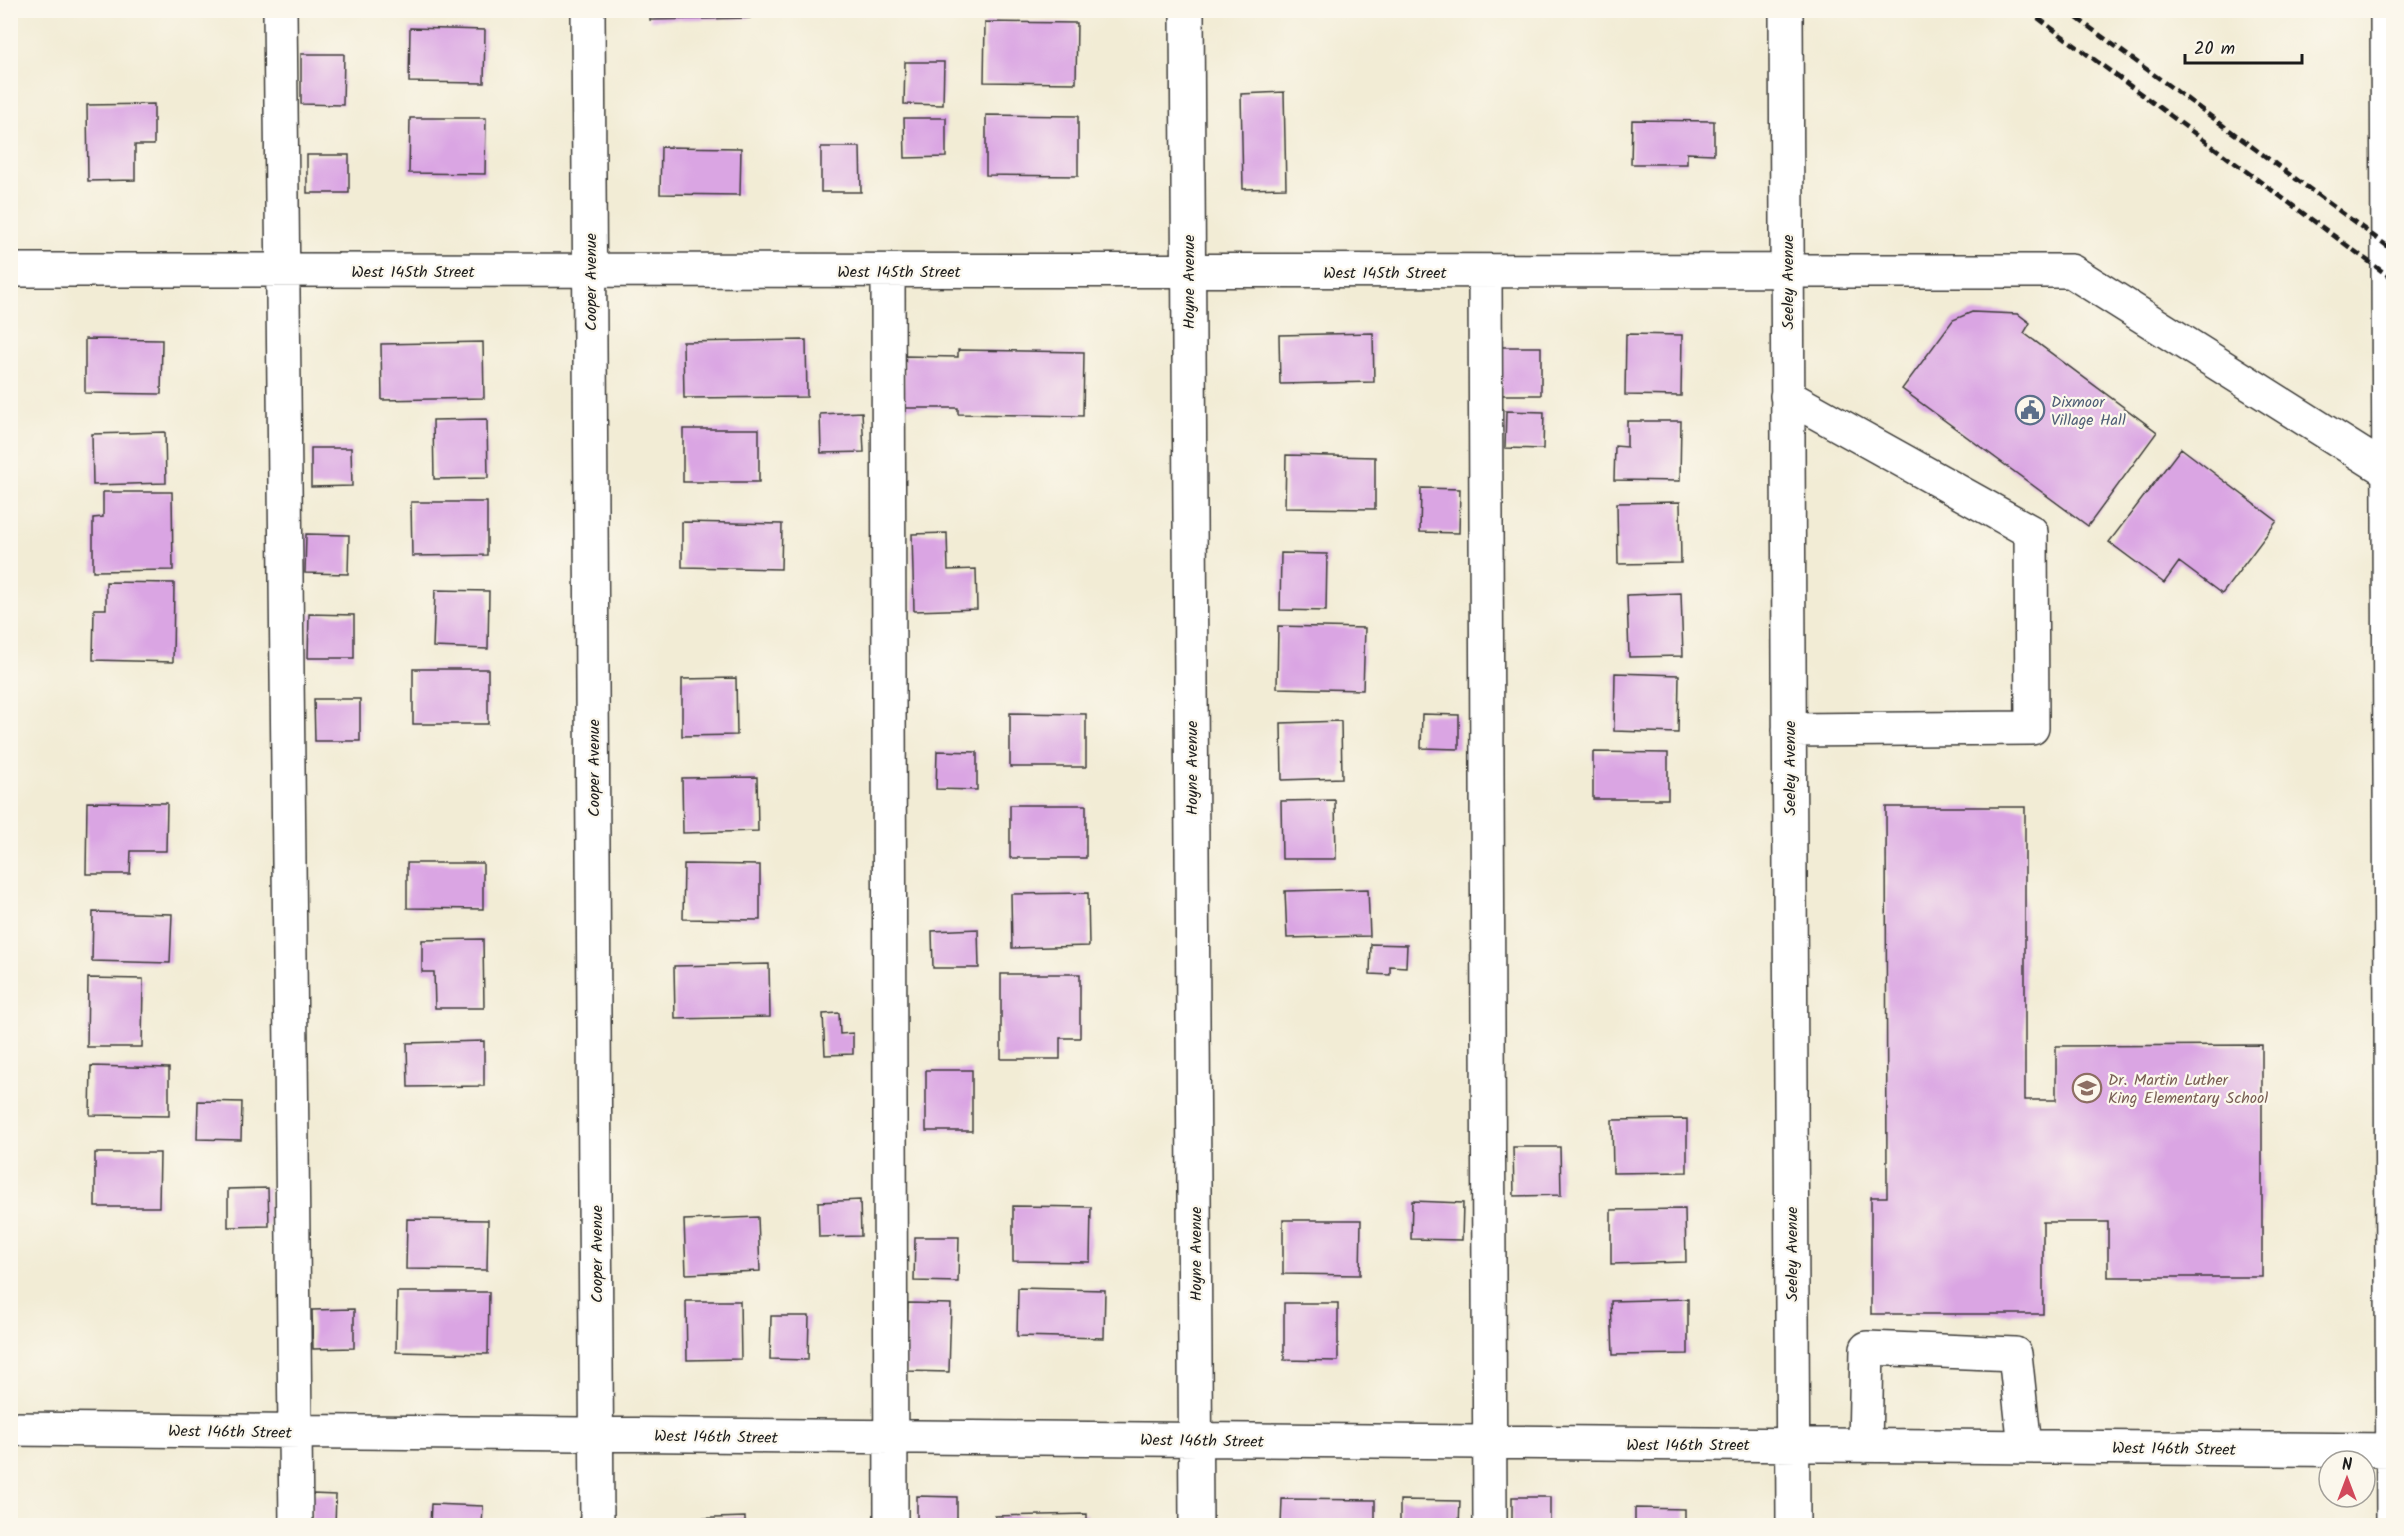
<svg xmlns="http://www.w3.org/2000/svg" width="2404" height="1536" font-family="Kalam,sans-serif">
<style>
.building{fill:#daa5e3}
.lines{fill:none;stroke-linecap:round;stroke-linejoin:round}
.minor-casing{stroke:#3c3b38;stroke-width:36}
.minor{stroke:#fff;stroke-width:33}
.rail{stroke:#1c1c1c;stroke-width:4.5;stroke-dasharray:9 4.5;stroke-linecap:butt}
.labels{text-anchor:middle;stroke-width:4.5;stroke-linejoin:round;paint-order:stroke}
.street-label{font-size:16px;fill:#1c1c1c;stroke:#fbf7ec}
.service-label{font-size:16px;fill:#4e5e75;stroke:#fbf7ec;text-anchor:start}
.education-label{font-size:16px;fill:#785e54;stroke:#fbf7ec;text-anchor:start}
</style>
<rect width="100%" height="100%" fill="#fbf7ec"/>
<filter id="ink" filterUnits="userSpaceOnUse"><feTurbulence type="fractalNoise" baseFrequency=".0167" numOctaves="2"/><feDisplacementMap in="SourceGraphic" scale="12" xChannelSelector="R" yChannelSelector="G"/><feConvolveMatrix kernelMatrix="1 2 1 2 8 2 1 2 1" color-interpolation-filters="sRGB"/></filter>
<filter id="wash" filterUnits="userSpaceOnUse"><feTurbulence type="fractalNoise" baseFrequency=".008" numOctaves="4" result="noise"/><feDisplacementMap in="SourceGraphic" scale="24" xChannelSelector="R" yChannelSelector="G"/><feGaussianBlur stdDeviation="1.35" result="paint"/><feColorMatrix in="noise" values="0 0 0 0 0 0 0 0 0 0 0 0 0 0 0 0 0 1.4 0 .05"/><feComposite in="paint" operator="in"/></filter>
<g filter="url(#wash)">
<rect width="100%" height="100%" fill="#f2ecd5"/>
<g id="blocks">
<path class="building" d="M650,10H750V18L650,20Z
M904,10H945V15H904Z
M985,22L1077,23L1076,83L984,82Z
M410,28L485,30L484,83L409,82Z
M301,54H344L343,105L301,104Z
M905,62H944L943,105L904,104Z
M1284,92L1286,188L1243,189L1241,94Z
M154,104V145H135V180L88,181L87,105Z
M986,115L1078,116V176L986,175Z
M410,118H486L485,174L409,173Z
M904,118H946V157L905,158Z
M1632,120L1714,121V154L1687,153V164H1631Z
M661,147L741,148L740,195L660,194Z
M821,147H860L861,192H821Z
M307,155H349V193H307Z
M1972,312L2018,314L2030,323L2024,333L2157,432L2088,526L1902,389L1953,320Z
M1373,333L1374,382L1280,384L1279,335Z
M1626,334L1682,335L1681,396L1625,395Z
M85,339L162,340L161,394L85,393Z
M806,340L807,397L684,398L683,342Z
M483,342L484,398L382,400L381,344Z
M1501,347H1541V395H1501Z
M958,350L1084,352L1083,416L958,414V408H903L904,356L958,357Z
M1506,411L1544,412L1543,449L1505,448Z
M862,412L864,452L821,453L820,414Z
M487,419L488,478L434,479L433,420Z
M1627,421H1681L1680,481L1614,480L1615,446L1627,447Z
M683,429H759V482H683Z
M165,432L166,483L93,485L92,434Z
M311,448H351L352,486L311,487Z
M2181,448L2277,521L2222,594L2179,562L2164,583L2109,542Z
M1286,455L1375,457V509L1285,508Z
M1421,488L1460,489L1459,533L1420,532Z
M103,492H172L173,570L93,571V518L103,517Z
M411,502H487V555L412,556Z
M1680,502L1681,563L1618,564L1617,503Z
M682,522L782,524L781,569L682,567Z
M947,533L948,570L976,569L977,609L914,611L912,534Z
M306,534L349,535L348,574L305,573Z
M1281,553L1327,554L1326,611L1280,610Z
M106,582L174,583L173,662L93,660L94,609H106Z
M435,590L489,591L488,649L433,647Z
M1681,593L1683,656L1629,657L1627,595Z
M309,614L354,615V658H308Z
M1278,626L1365,628L1363,690L1277,688Z
M413,669H488V724H413Z
M1615,673L1679,675L1678,733L1614,731Z
M736,678L737,735L682,736V679Z
M314,699H360V741H315Z
M1010,713L1086,714V767H1010Z
M1422,714L1459,715V749L1421,748Z
M1341,721L1342,778L1282,780L1281,723Z
M937,751L977,752V790L936,789Z
M1593,752L1668,753V799H1593Z
M757,777L758,831L683,833L682,778Z
M1335,800L1336,859H1282L1281,801Z
M87,802L167,803L166,851H131L130,874H86Z
M1010,805H1086V858H1010Z
M1886,807H2025V1100H2056V1046L2262,1045V1277H2108V1222H2043V1314H1871V1197H1887Z
M407,863H483V909L407,908Z
M684,864L760,865V920L683,919Z
M1368,889L1370,936L1287,938L1285,891Z
M1088,893L1089,946L1012,948L1011,894Z
M93,912L172,914L170,963L92,961Z
M978,929L979,968H933L932,931Z
M483,939L484,1008H435L434,972H422V940Z
M1371,944L1407,945L1406,967L1390,966V975L1370,974Z
M769,964L770,1017L675,1019L674,966Z
M1001,974H1080V1038H1060V1059H1001Z
M88,978L143,979L142,1047H87Z
M839,1013L840,1034L853,1033V1054L825,1055L823,1014Z
M484,1041V1086L408,1087L407,1043Z
M91,1066L169,1068V1116L90,1115Z
M926,1070H972V1131H926Z
M198,1101L242,1102L241,1140L197,1139Z
M1687,1119V1172L1613,1173L1612,1120Z
M1513,1147H1560L1561,1195L1514,1196Z
M95,1153H160L159,1207H95Z
M268,1188L269,1226L228,1227V1189Z
M860,1200L861,1236L819,1237L818,1202Z
M1412,1201L1463,1203L1462,1240L1411,1239Z
M1013,1206L1091,1207L1090,1262L1013,1261Z
M1685,1209L1686,1262L1611,1264V1210Z
M758,1217L760,1271L686,1274L684,1220Z
M407,1219L488,1220L487,1270L406,1269Z
M1283,1220H1361L1360,1275L1283,1274Z
M915,1237H959L958,1282L914,1281Z
M1018,1288L1105,1290L1104,1338L1017,1336Z
M397,1292H489L488,1354L396,1352Z
M1688,1299V1354L1613,1355L1611,1301Z
M686,1301H740L741,1359L687,1360Z
M908,1303L951,1304L949,1372L906,1371Z
M1284,1303H1338V1361L1284,1360Z
M354,1309V1348L313,1349L312,1310Z
M771,1316H809L808,1360L770,1359Z
M312,1494L336,1495L335,1526H311Z
M917,1496L957,1497V1526H917Z
M1512,1497H1550V1526H1512Z
M1282,1499L1375,1500V1526H1281Z
M1400,1500L1460,1501L1459,1526H1400Z
M431,1504L483,1506L482,1526H430Z
M1635,1508L1685,1509V1526H1635Z
M1087,1514V1526H996L995,1516Z
M745,1517V1526H686L685,1519Z"/>
</g>
</g>
<g filter="url(#ink)">
<use href="#blocks" fill-opacity="0" stroke="#3c3b38" stroke-width="1.5"/>
<g class="lines">
<g class="minor-casing">
<path id="minor" d="M280,10L296,1526
M588,10L597,1526
M1187,10L1196,1526
M1786,10L1793,1526
M2387,10L2393,1526
M10,270L2071,271L2394,475
M888,271L891,1526
M1485,272L1490,1526
M1787,396L2031,532L2032,728L1789,730
M10,1429L2393,1450
M1865,1446L1867,1348L2015,1354L2025,1447"/>
</g>
<use href="#minor" class="minor"/>
<path class="rail" d="M2027,10L2394,280
M2066,10L2394,251"/>
</g>
</g>
<defs>
<g id="civic-ring" transform="scale(1.5)"><circle r="9.5" fill="#fbf7ec" stroke="#5c6f8a" stroke-width="1.5"/><path d="M-.6-6.5H3V-4.5H.6V-3L4-1V1h2V6H-6V1h2V-1L-.6-3ZM-1.2 2.5V6h2.4V2.5Z" fill="#5c6f8a"/></g>
<g id="school-ring" transform="scale(1.5)"><circle r="9.5" fill="#fbf7ec" stroke="#8d6e63" stroke-width="1.5"/><path d="M0-5L7-2L0 1L-7-2ZM-4 1L0 2.5L4 1V4Q0 6-4 4Z" fill="#8d6e63"/></g>
</defs>
<g fill-rule="evenodd">
<use href="#civic-ring" x="2030" y="410"/>
<use href="#school-ring" x="2087" y="1088"/>
</g>
<g class="labels">
<g class="street-label">
<text x="413" y="277">West 145th Street</text>
<text x="899" y="277">West 145th Street</text>
<text x="1385" y="278">West 145th Street</text>
<text transform="translate(590 282) rotate(-90)" y="6">Cooper Avenue</text>
<text transform="translate(1188 282) rotate(-90)" y="6">Hoyne Avenue</text>
<text transform="translate(1787 282) rotate(-90)" y="6">Seeley Avenue</text>
<text transform="translate(593 768) rotate(-90)" y="6">Cooper Avenue</text>
<text transform="translate(1191 768) rotate(-90)" y="6">Hoyne Avenue</text>
<text transform="translate(1789 768) rotate(-90)" y="6">Seeley Avenue</text>
<text transform="translate(596 1254) rotate(-90)" y="6">Cooper Avenue</text>
<text transform="translate(1195 1254) rotate(-90)" y="6">Hoyne Avenue</text>
<text transform="translate(1791 1254) rotate(-90)" y="6">Seeley Avenue</text>
<text transform="translate(230 1431) rotate(1)" y="6">West 146th Street</text>
<text transform="translate(716 1436) rotate(1)" y="6">West 146th Street</text>
<text transform="translate(1202 1440) rotate(1)" y="6">West 146th Street</text>
<text x="1688" y="1450">West 146th Street</text>
<text transform="translate(2174 1448) rotate(1)" y="6">West 146th Street</text>
</g>
<g class="service-label">
<text x="2051" y="407">Dixmoor<tspan x="2051" dy="18">Village Hall</tspan></text>
</g>
<g class="education-label">
<text x="2108" y="1085">Dr. Martin Luther<tspan x="2108" dy="18">King Elementary School</tspan></text>
</g>
</g>
<rect width="2404" height="1536" fill="none" stroke="#fbf7ec" stroke-width="36"/>
<g transform="translate(2347 1479)"><circle r="28" fill="#fbf7ec" stroke="#a29f99" stroke-width="1.5"/>
<path d="M0-4.5L10 22L0 15L-10 22Z" fill="#d1495b"/>
<text y="-9" font-size="16" font-weight="bold" text-anchor="middle" fill="#1c1c1c">N</text>
</g>
<path d="M2185 54v9h117v-9" fill="none" stroke="#1c1c1c" stroke-width="3"/>
<text x="2194" y="54" font-size="18" fill="#1c1c1c" stroke="#fbf7ec" stroke-width="4.5" paint-order="stroke">20 m</text>
</svg>
